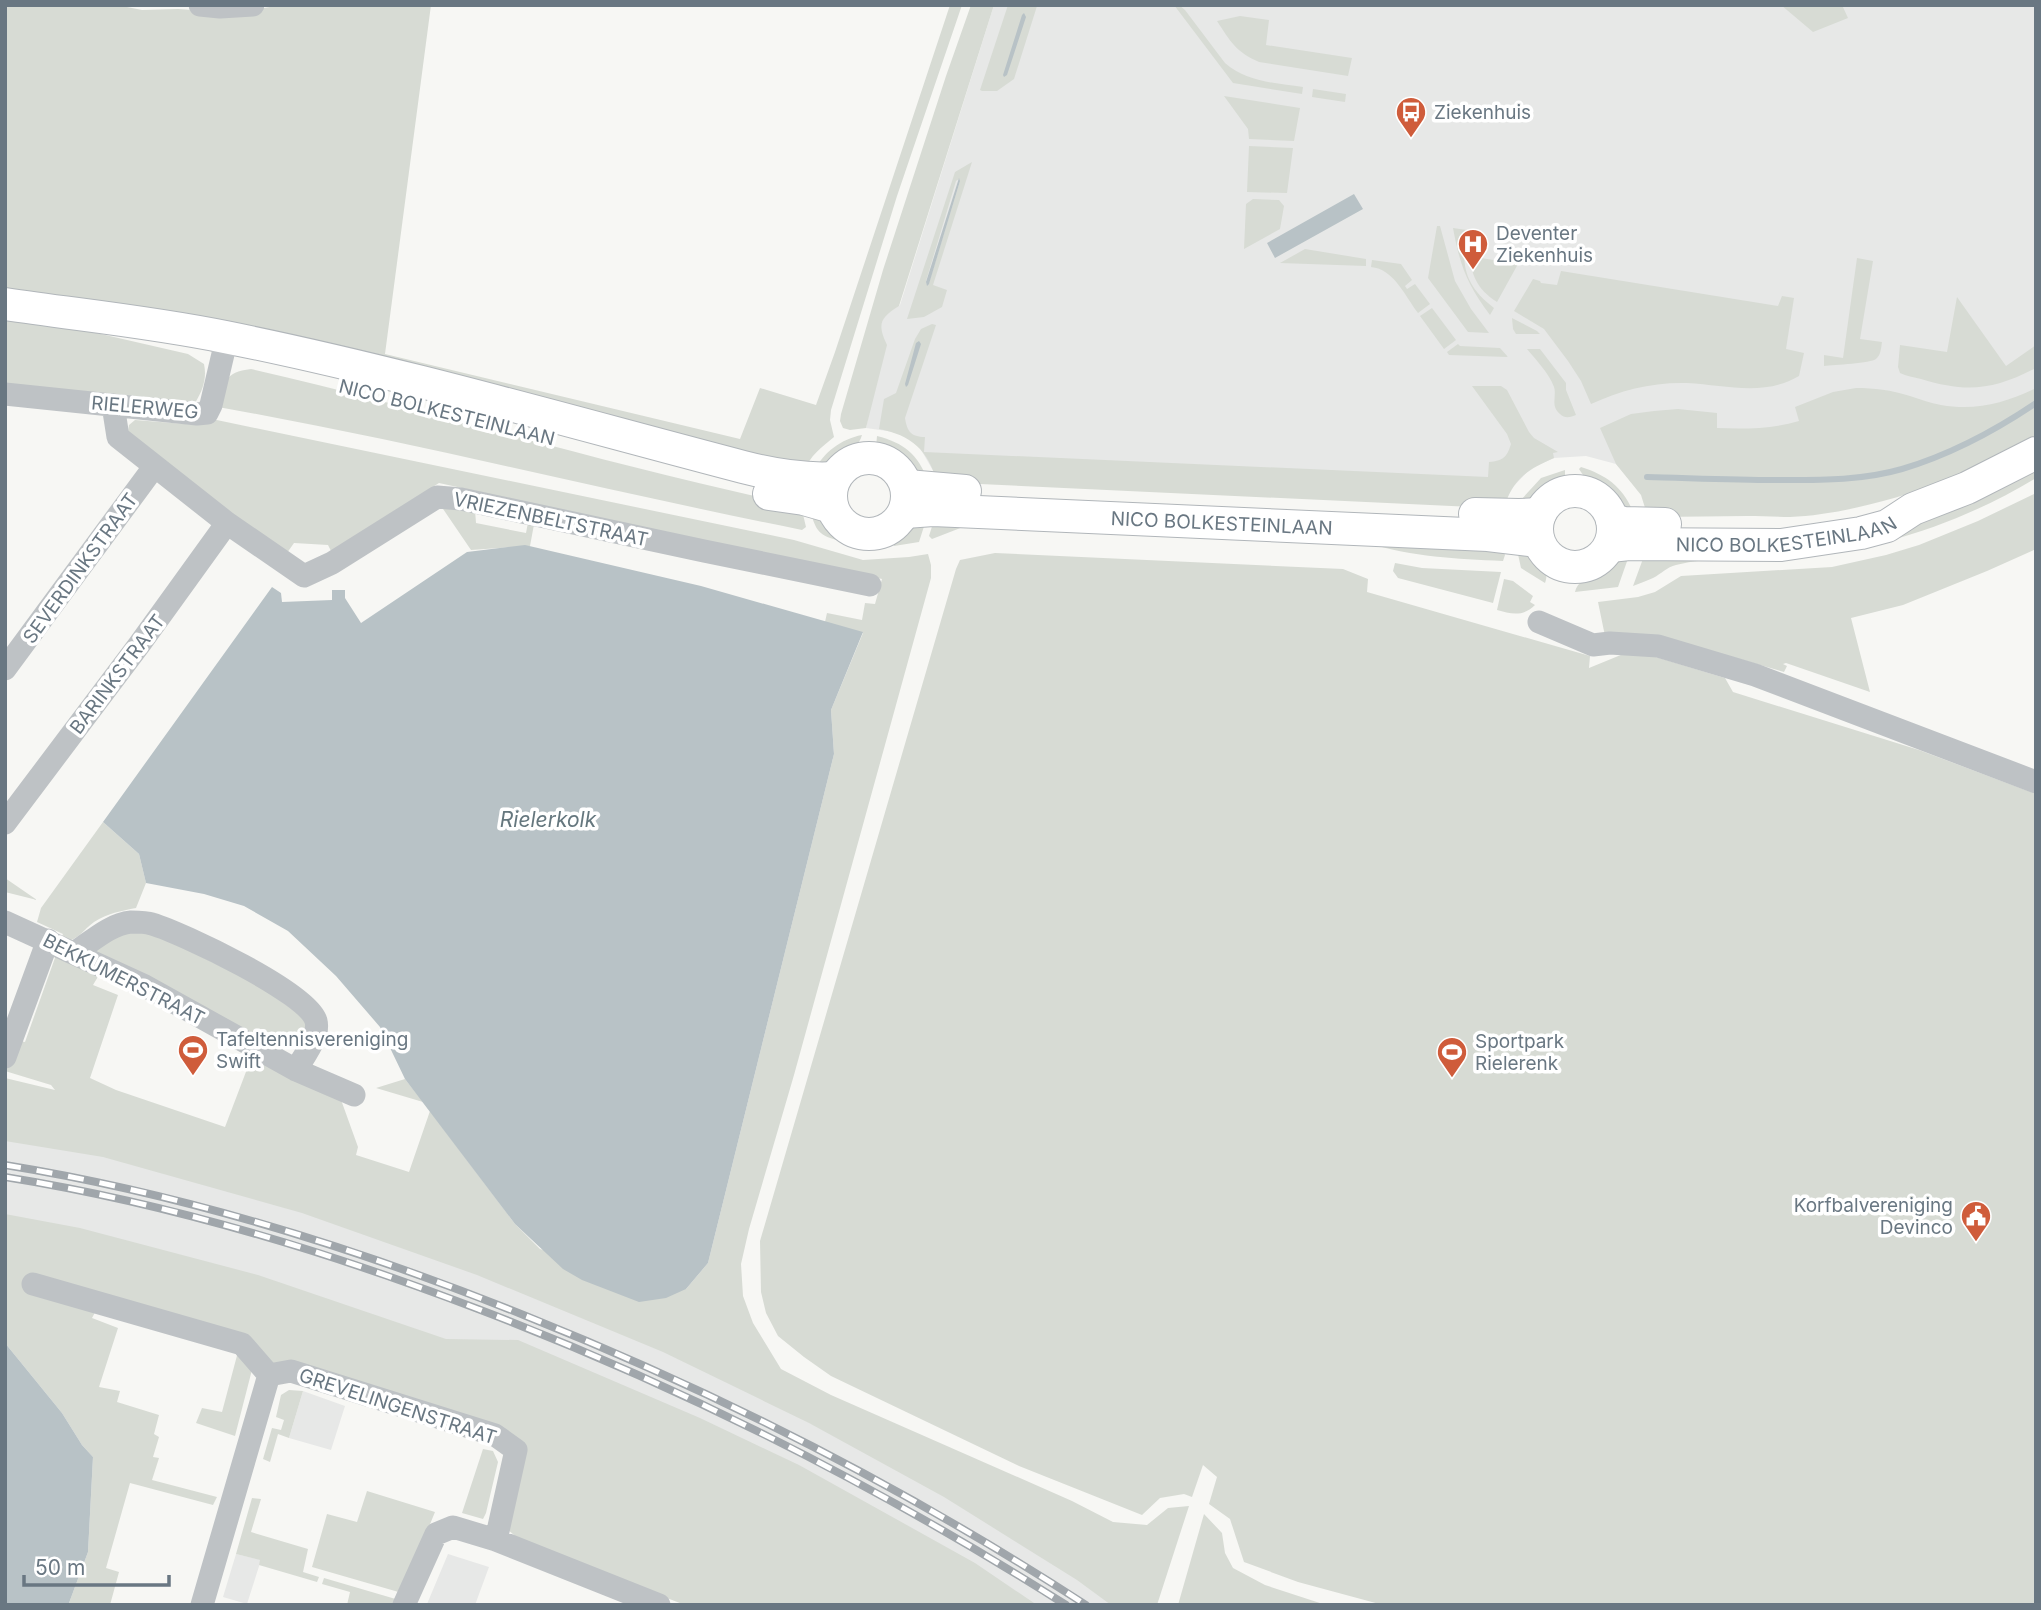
<svg xmlns="http://www.w3.org/2000/svg" width="2041" height="1610" font-family="Inter,sans-serif">
<style>
.built{fill:#e7e8e7}
.green{fill:#d7dbd4;fill-rule:evenodd}
.water{fill:#b8c2c6}
.lines{fill:none;stroke-linecap:round;stroke-linejoin:round}
.stream{stroke:#b8c2c6;stroke-width:6}
.secondary-casing{stroke:#b1b6ba;stroke-width:34}
.street{stroke:#bec2c5;stroke-width:23}
.secondary{stroke:#fff;stroke-width:32}
.rail-casing{stroke:#a0a6ab;stroke-width:8}
.rail{stroke:#fff;stroke-width:5;stroke-dasharray:16;stroke-linecap:butt}
.labels{text-anchor:middle;stroke-width:7;stroke-linejoin:round;paint-order:stroke}
.poi-label{font-size:19px;fill:#697782;stroke:#fff;text-anchor:start}
.street-label{font-size:19px;fill:#697782;stroke:#fff}
.water-label{font-size:21px;font-style:italic;fill:#65777e;stroke:#fff}
</style>
<rect width="100%" height="100%" fill="#f7f7f4"/>
<path class="built" d="M994,5H2036V412L1632,483L1616,464L1586,456L1554,458L1530,469L1511,489L1505,504L935,474L920,448L905,436L894,432L866,428L873,395L881,324L885,315L900,305Z
M5,1136L201,1173L496,1256L1152,1605H977L5,1245Z
M303,1391L345,1406L331,1450L289,1438Z
M236,1554L261,1560L247,1604L223,1597Z
M448,1554L489,1567L475,1605L427,1604Z"/>
<path class="green" d="M5,5L122,6L142,10L178,9L235,13L281,5H431L385,354L740,439L760,388L816,405L835,352L950,5H962L897,196L831,410L830,420L834,437C822,447 809,456 805,471L5,292Z
M971,5H994L899,306C880,318 877,324 887,345L866,428L850,430L843,428L840,421L841,414L883,270L946,76Z
M1008,5L1037,6L1014,79L997,91H982L980,90Z
M1174,5H1179L1185,10L1225,63C1247,82 1275,83 1303,87L1302,94L1233,83Z
M1781,5H1842L1848,18L1813,32Z
M1240,16L1269,20L1266,45L1352,58L1348,76L1259,62C1236,52 1230,41 1217,21Z
M1313,89L1346,94L1345,102L1312,97Z
M1224,96L1300,108L1294,141L1249,139L1248,129Z
M1249,146L1293,148L1287,193L1247,192Z
M972,162L933,285L947,290L942,307L924,317L907,319L955,172ZM959,179L960,181L929,283L927,285L926,281L956,181Z
M1253,199L1279,200L1284,206L1280,229L1244,249L1246,204Z
M1437,226H1440L1455,281L1471,309L1489,333L1468,332L1428,278Z
M1453,228L1467,230C1460,265 1465,286 1494,308L1490,315C1467,284 1460,266 1453,228Z
M1472,231L1478,232L1475,257L1518,264L1497,302C1469,284 1468,262 1472,231Z
M1305,249L1366,259V266L1280,263Z
M1857,258L1873,261L1860,339L1882,342C1881,348 1881,355 1876,359C1871,363 1834,365 1824,366V355L1843,358Z
M1372,260L1401,264L1412,280L1405,286L1407,289L1415,284L1430,304L1418,313C1405,296 1394,269 1371,267Z
M1561,271L1778,306L1782,296L1794,298L1786,349L1804,353L1799,376C1763,397 1726,385 1687,383C1653,382 1621,390 1591,404L1581,381L1568,361L1544,329L1514,311L1533,279L1540,281L1541,283L1557,285Z
M1957,297L2006,366L2036,345V368C1993,390 1967,393 1921,379C1914,377 1906,376 1900,373L1898,367L1900,345L1947,352Z
M1432,308L1456,340L1444,349L1420,316Z
M5,316L53,323L188,354L204,364C207,378 203,390 195,403L5,384Z
M1512,318L1537,331L1540,334H1516L1513,329Z
M932,324L936,325L905,418C907,431 911,437 925,437L924,452L1488,477L1489,462C1503,461 1507,457 1511,444L1507,434L1472,386H1501L1507,390L1529,432L1534,438L1558,452L1553,453L1554,458C1529,469 1515,477 1505,504L1494,508L937,482C928,450 911,435 879,429L884,399L896,393L915,339L921,329Z
M1458,344L1460,346L1500,348L1508,357L1449,355L1447,352Z
M1527,349H1540L1566,383V390L1576,415C1571,417 1565,419 1560,414C1550,406 1557,396 1554,387C1549,373 1536,360 1527,349Z
M251,369C435,411 616,468 801,506L806,527L802,530C607,491 414,442 218,407C224,383 224,372 251,369Z
M1856,388C1874,388 1891,390 1910,396C1920,399 1930,403 1941,405C1976,411 2005,403 2036,388V435C1974,477 1865,514 1790,517C1776,517 1761,516 1747,516C1717,516 1687,517 1657,517L1646,511L1641,495L1616,464L1600,428L1631,414L1654,411L1678,409L1717,413V428C1745,429 1772,429 1799,421L1795,407L1833,392Z
M212,419L794,540L863,560L909,557L928,554L931,565V578L794,1075L749,1229L741,1264L743,1296L753,1323L781,1369L831,1395L1072,1501L1113,1522L1147,1525L1168,1508L1189,1506L1157,1605H1111L1077,1580L944,1497L809,1423L663,1352L477,1275L302,1213L103,1157L5,1141V1078L55,1090L51,1085L5,1071V1068L20,1041L25,1042L56,955L99,975L93,985L118,995L90,1078L116,1090L225,1127L252,1056L340,1097L358,1147L356,1155L409,1172L430,1111L515,1224L540,1249L686,1289L708,1263L834,754L831,710L863,633L825,622L827,613L862,620L865,603L875,604L882,579L439,483L331,551L328,545L294,543L287,553L164,467L128,432L129,425L135,420L198,425Z
M862,435C856,455 832,466 814,471C824,452 841,439 862,435Z
M877,436C904,443 918,454 928,481L909,472L901,462L891,455L878,451L876,447Z
M1581,467C1607,475 1624,488 1634,514L1618,509L1609,497L1587,481L1579,469Z
M2036,468V478C1962,523 1874,552 1788,558C1751,560 1712,556 1676,565C1667,567 1661,574 1653,578C1647,581 1640,583 1633,586L1644,556L1756,552Z
M1565,470V477L1561,483L1549,489L1533,503L1520,501L1541,478Z
M2036,493V549L1987,571L1903,605L1851,618L1870,692L1786,663L1783,664L1787,666L1784,672L1708,650L1605,636L1598,602L1638,597L1655,592L1681,576L1832,567L1886,555L1919,545L1978,521Z
M439,503L475,510L476,523L526,533L529,517L535,519L530,546L471,550Z
M810,509L826,516L841,533L837,540C817,535 815,528 810,509Z
M927,517L919,542L894,546L891,538L899,533L909,523Z
M935,517L963,527L932,539L929,536Z
M1368,543L1502,547L1505,555L1503,561C1456,559 1413,557 1368,543Z
M1516,545C1532,551 1552,563 1545,583L1521,568Z
M1631,550L1618,587L1575,592C1579,575 1616,557 1631,550Z
M995,553L1343,569L1368,579L1367,592L1590,656L1589,668L1633,650L1725,678L1733,692L1919,750L2036,794V1605H1383L1298,1582L1244,1562L1230,1519L1209,1504L1217,1477L1203,1465L1192,1497L1184,1494L1160,1498L1142,1515L1019,1466L831,1376L804,1357L778,1336L766,1313L761,1292L760,1241L956,569L960,560Z
M1395,563L1422,568L1501,572L1493,603L1398,578L1393,571Z
M1504,579L1513,581L1533,596L1530,602L1535,605C1523,617 1511,614 1497,610Z
M103,822L139,854L146,883L136,908C121,911 108,913 94,922C82,931 82,936 67,942L61,939L63,934L37,922L41,908Z
M5,878L37,900L5,892Z
M139,926L257,984L296,1012L313,1030L303,1046L274,1048L91,953L114,933Z
M405,1079L423,1102L376,1088Z
M5,1214L80,1228L258,1275L446,1339L518,1340L700,1418L799,1465L975,1563L1037,1605H685L522,1542L507,1529L521,1456L273,1364L100,1303L92,1318L118,1328L99,1387L120,1391L117,1402L159,1415L154,1434L159,1437L153,1457L159,1458L152,1480L217,1497L213,1505L130,1483L106,1568L119,1572L110,1605H67L69,1603L88,1552L93,1457L82,1445L62,1413L5,1343Z
M239,1348L254,1362L235,1436L196,1423L202,1408L222,1412Z
M289,1390L303,1391L289,1438L278,1434L270,1462L263,1459L272,1428L281,1430L284,1420L276,1417L281,1395Z
M483,1449L493,1451L498,1462L486,1513L483,1519L462,1513Z
M367,1491L435,1512L402,1593L312,1567L327,1514L357,1522Z
M252,1498L261,1499L251,1532L308,1549L303,1572L319,1577L317,1582L259,1565L260,1560L236,1554Z
M1204,1514L1222,1533L1225,1553L1233,1568L1265,1585L1326,1605H1178Z
M324,1578L399,1600L397,1605H347L350,1592L322,1584Z"/>
<path class="water" d="M1024,13L1026,17L1007,75L1004,77L1003,75L1022,15Z
M959,178L960,181L929,284L927,286L926,282Z
M1354,194L1363,209L1275,258L1267,243Z
M919,341L921,344L908,385L906,387L905,384L916,343Z
M525,545L701,586L863,632L831,710L834,754L708,1263L686,1289L666,1298L639,1302L582,1280L563,1269L515,1224L405,1079L380,1027L336,976L288,931L244,906L204,894L146,883L139,854L103,822L272,587L281,593L282,602L332,600V590H345V598L361,623L467,552Z
M5,1343L62,1413L82,1445L93,1457L88,1552L69,1603L67,1605H5Z"/>
<g class="lines">
<path class="stream" d="M1647,477C1689,478 1732,480 1775,480C1817,480 1861,481 1902,469C1949,455 1996,430 2036,403"/>
<g class="secondary-casing">
<g id="secondary">
<path d="M5,304C79,315 152,322 225,337C399,372 571,422 743,467C774,475 804,480 835,478"/>
<circle cx="869" cy="496" r="38"/>
<path d="M907,486L965,491"/>
<circle cx="1575" cy="529" r="38"/>
<path d="M769,494L804,499L832,507"/>
<path id="s1" d="M905,512L933,510L1488,535L1538,541"/>
<path d="M1475,514L1519,515L1540,514"/>
<path d="M1612,520L1624,523L1665,524"/>
<path id="s2" d="M1610,546L1629,544L1781,545L1861,533L1887,526L1913,509L1967,488L2036,453"/>
</g>
</g>
<path class="street" d="M200,5L220,7L253,5
M5,394L197,414L207,413L211,405L227,337
M113,405L118,437L227,523L304,576L332,563L437,497L461,499L704,551L870,585
M1539,622L1593,645L1610,643L1658,646L1755,675L2036,782
M5,669L154,467
M5,823L139,645L227,523
M5,922L145,986L296,1070L354,1095
M74,953C91,942 110,924 131,922C137,922 146,922 152,924C182,933 309,993 316,1021C320,1037 303,1057 296,1070
M5,1057L48,940
M33,1284L242,1344L269,1375
M269,1375L291,1371L495,1435L516,1450L496,1540
M202,1605L269,1375
M404,1605L436,1534L453,1527L496,1540L659,1605"/>
<use href="#secondary" class="secondary"/>
<g class="rail-casing">
<path id="rail" d="M5,1165C185,1194 357,1248 526,1316C721,1394 909,1490 1086,1605
M5,1177C168,1203 324,1250 478,1309C683,1387 880,1487 1066,1605"/>
</g>
<use href="#rail" class="rail"/>
</g>
<defs>
<g id="bus-pin" transform="scale(1.575)"><path d="M0 17L-7.5 6A9.5 9.5 0 1 1 7.5 6Z" fill="#cf5c3b" stroke="#fff"/><path d="M-5-6H5V4H4V6H2V4H-2V6H-4V4H-5ZM-3.5-4V0h7V-4ZM-3.5 1.2v1.5H-2V1.2ZM2 1.2v1.5H3.5V1.2Z" fill="#fff"/></g>
<g id="hospital-pin" transform="scale(1.575)"><path d="M0 17L-7.5 6A9.5 9.5 0 1 1 7.5 6Z" fill="#cf5c3b" stroke="#fff"/><path d="M-5-5h3v3.5h4V-5h3V5h-3V1.5h-4V5h-3Z" fill="#fff"/></g>
<g id="stadium-pin" transform="scale(1.575)"><path d="M0 17L-7.5 6A9.5 9.5 0 1 1 7.5 6Z" fill="#cf5c3b" stroke="#fff"/><path d="M0-5a6.5 5 0 1 0 0 10a6.5 5 0 1 0 0-10ZM-3.5-1.8h7v3.6h-7Z" fill="#fff"/></g>
<g id="civic-pin" transform="scale(1.575)"><path d="M0 17L-7.5 6A9.5 9.5 0 1 1 7.5 6Z" fill="#cf5c3b" stroke="#fff"/><path d="M-.6-6.5H3V-4.5H.6V-3L4-1V1h2V6H-6V1h2V-1L-.6-3ZM-1.2 2.5V6h2.4V2.5Z" fill="#fff"/></g>
</defs>
<g fill-rule="evenodd">
<use href="#bus-pin" x="1411" y="112"/>
<use href="#hospital-pin" x="1473" y="244"/>
<use href="#stadium-pin" x="193" y="1050"/>
<use href="#stadium-pin" x="1452" y="1052"/>
<use href="#civic-pin" x="1976" y="1216"/>
</g>
<g class="labels">
<g class="poi-label">
<text x="1434" y="119">Ziekenhuis</text>
<text x="1496" y="240">Deventer<tspan x="1496" dy="22">Ziekenhuis</tspan></text>
<text x="216" y="1046">Tafeltennisvereniging<tspan x="216" dy="22">Swift</tspan></text>
<text x="1475" y="1048">Sportpark<tspan x="1475" dy="22">Rielerenk</tspan></text>
<text x="1953" y="1212" text-anchor="end">Korfbalvereniging<tspan x="1953" dy="22">Devinco</tspan></text>
</g>
<g class="street-label">
<text transform="translate(145 407) rotate(5)" y="7">RIELERWEG</text>
<text transform="translate(447 412) rotate(14)" y="7">NICO BOLKESTEINLAAN</text>
<text transform="translate(551 519) rotate(12)" y="7">VRIEZENBELTSTRAAT</text>
<text dy="7" stroke="none"><textPath href="#s1" startOffset="317">NICO BOLKESTEINLAAN</textPath></text>
<text dy="7" stroke="none"><textPath href="#s2" startOffset="177">NICO BOLKESTEINLAAN</textPath></text>
<text transform="translate(80 568) rotate(-54)" y="7">SEVERDINKSTRAAT</text>
<text transform="translate(117 674) rotate(-53)" y="7">BARINKSTRAAT</text>
<text transform="translate(124 979) rotate(27)" y="7">BEKKUMERSTRAAT</text>
<text transform="translate(398 1406) rotate(18)" y="7">GREVELINGENSTRAAT</text>
</g>
<g class="water-label">
<text x="548" y="827">Rielerkolk</text>
</g>
</g>
<rect width="2041" height="1610" fill="none" stroke="#697782" stroke-width="14"/>
<path d="M24 1575v10h145v-10" fill="none" stroke="#697782" stroke-width="3.5"/>
<text x="35" y="1575" font-size="21" fill="#697782" stroke="#ffffff" stroke-width="5" paint-order="stroke">50 m</text>
</svg>
